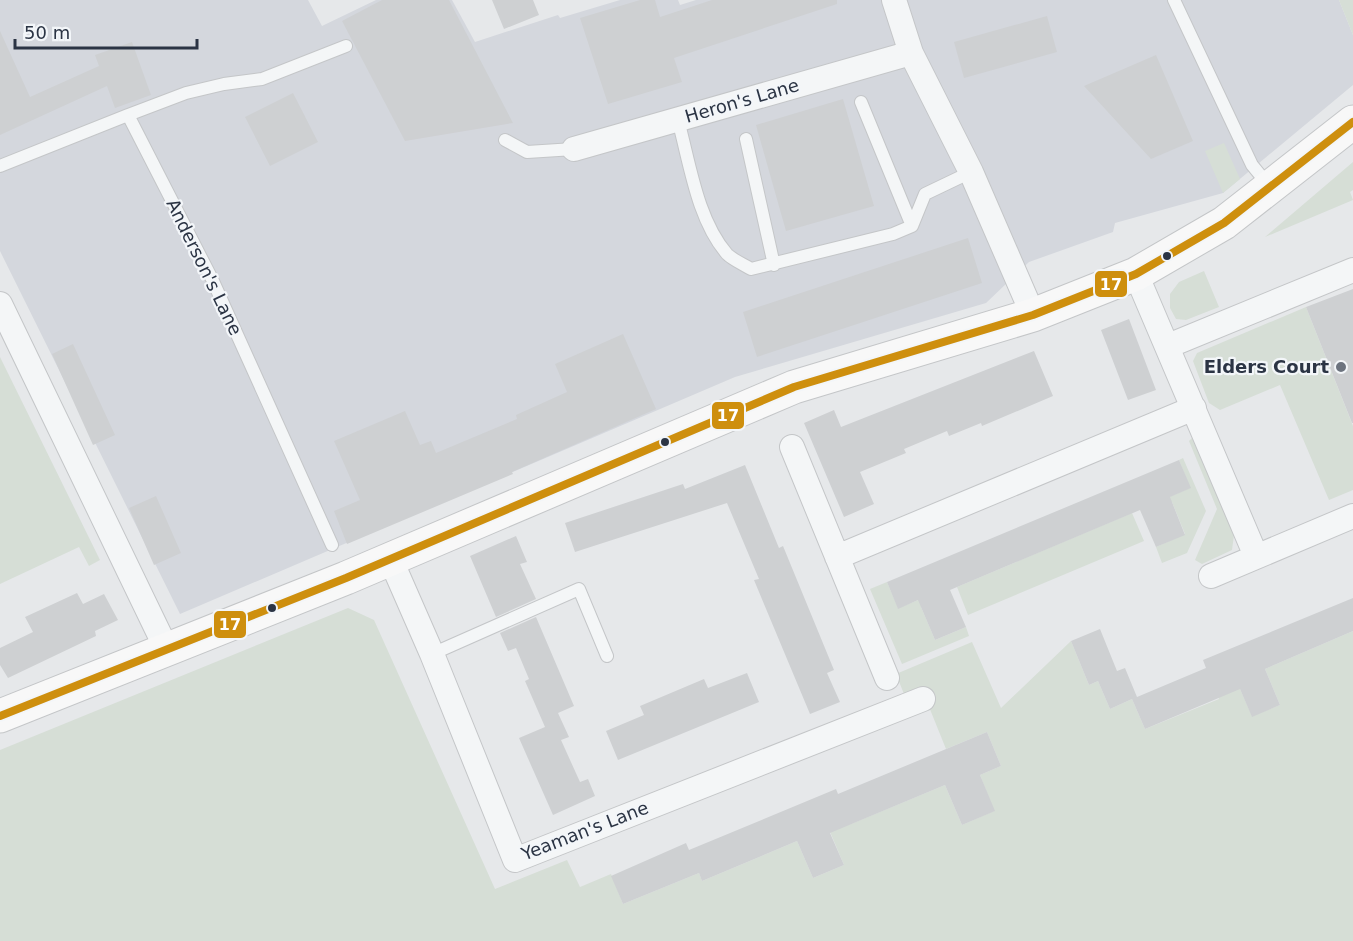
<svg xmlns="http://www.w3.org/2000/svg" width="1353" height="941" font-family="'DejaVu Sans',sans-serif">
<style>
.built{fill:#d4d7dd}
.green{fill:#d6ded6}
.building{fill:#ced0d2}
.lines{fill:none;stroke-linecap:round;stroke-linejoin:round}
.lane-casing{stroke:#c4c6c8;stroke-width:14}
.street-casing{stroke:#c4c6c8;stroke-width:26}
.secondary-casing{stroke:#c4c6c8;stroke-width:35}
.lane{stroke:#f4f6f7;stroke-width:12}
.street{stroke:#f4f6f7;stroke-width:24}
.secondary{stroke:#f8f8f8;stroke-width:33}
.bus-1-casing{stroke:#f3f6f9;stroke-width:12}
.bus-1{stroke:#ce8f0e;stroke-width:8}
.bus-dot{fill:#2b3444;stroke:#f3f6f9;stroke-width:2}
.poi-dot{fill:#6c737e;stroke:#f3f6f9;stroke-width:2}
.labels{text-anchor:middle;stroke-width:4.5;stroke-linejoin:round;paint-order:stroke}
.street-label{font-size:18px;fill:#2b3444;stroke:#f3f6f9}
.poi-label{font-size:18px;font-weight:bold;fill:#2b3444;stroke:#f3f6f9;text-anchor:end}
.line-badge{stroke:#f3f6f9;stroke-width:2}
.badge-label{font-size:16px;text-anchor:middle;font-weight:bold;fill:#fff}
</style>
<rect width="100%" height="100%" fill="#e6e8ea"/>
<path class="built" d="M0,0H308L322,26L376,0H452L475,42L558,15L560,18L620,0H678L680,5L696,0H1339L1353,35V85L1223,193L1115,223L1113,232L1029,262L986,303L735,377L180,614L0,251Z"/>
<path class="green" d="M1339,0H1353V35Z
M1224,143L1240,179L1223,193L1205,151Z
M1353,162V190L1350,192L1353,200L1265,237Z
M1204,271L1219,307L1186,320L1176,319L1170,308V294L1179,282Z
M1306,307L1353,426V490L1329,500L1280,385L1220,410L1209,403L1193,361L1197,353Z
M0,357L100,560L89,566L79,547L0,584Z
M1192,438L1234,535L1232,550L1202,564L1195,560L1217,509L1189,441Z
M1183,458L1206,511L1187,553L1162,563L1156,547L1185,534L1172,502L1162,500L1190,488L1179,460Z
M1132,513L1144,541L968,615L957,587Z
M887,582L898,608L926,597L921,607L935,640L966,627L969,636L902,664L870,589Z
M348,608L374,620L495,889L567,860L580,887L611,874L623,904L699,873L702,881L797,841L813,878L844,865L828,827L851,824L945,785L962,825L994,811L980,775L1001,766L987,732L946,749L921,687L904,694L896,674L972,642L1001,708L1071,641L1089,685L1098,681L1110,709L1132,699L1145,729L1219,699L1215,689L1236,680L1252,716L1280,705L1265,669L1353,631V941H0V750Z"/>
<path class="building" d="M382,0H449L513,123L405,141L342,21Z
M492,0H533L539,15L504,29Z
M640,0H655L660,17L712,0H837V4L674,58L682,82L608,104L580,18Z
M1047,16L1057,52L964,78L954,42Z
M0,31L30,97L99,66L95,55L132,42L151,95L115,108L107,86L0,135Z
M1156,55L1193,141L1151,159L1084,86Z
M293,93L318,142L270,166L245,117Z
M843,99L874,206L786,231L756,125Z
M968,238L982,283L757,357L743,312Z
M1353,289V423H1352L1306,307Z
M1129,319L1156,390L1128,400L1101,330Z
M623,334L656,409L512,472L513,474L347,544L334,511L360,500L334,441L405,411L420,445L431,441L436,453L517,419L516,415L567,392L555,364Z
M73,344L115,435L93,445L52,354Z
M1034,351L1053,396L982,426L981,423L949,436L947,431L904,449L906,453L860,472L874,504L844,517L804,423L834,410L841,427Z
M1179,460L1191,488L1170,497L1185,535L1156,547L1140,510L950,590L966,627L935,640L918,600L898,609L887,582Z
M745,465L779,548L783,546L834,670L827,673L840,702L810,714L754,580L759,579L727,503L575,552L565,523L683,484L685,489Z
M156,496L181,553L154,565L129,508Z
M516,536L527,562L520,564L536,599L496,617L470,556Z
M77,593L83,604L104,594L118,620L95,631L96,636L8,678L0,665V648L33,632L25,617Z
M1353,598V631L1265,669L1280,705L1252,717L1240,689L1145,729L1132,699L1110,709L1098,681L1089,685L1071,641L1100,629L1117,671L1125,668L1137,697L1206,668L1203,660Z
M536,617L574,706L558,713L569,737L561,740L580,782L588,779L595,796L553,815L519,738L545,727L525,681L529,679L516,648L508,651L500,633Z
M747,673L759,702L618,760L606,731L644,715L640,706L704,679L708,688Z
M987,732L1001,766L980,775L995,811L962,825L945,785L830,833L844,865L813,878L797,841L702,881L699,873L623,904L611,876L686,843L689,850L836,789L838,794Z"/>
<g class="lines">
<g class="lane-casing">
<path id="lane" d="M1174,0L1252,165L1270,187
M861,102L912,226
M128,115L186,93L224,84L262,79L346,46
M678,120C690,164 697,219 727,254C733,260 743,264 751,269L893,234L912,226L925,194L971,172
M746,139L774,265
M505,140L527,152L574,149
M0,166L128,115L212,279L332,545
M432,654L579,589L607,656"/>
</g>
<g class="street-casing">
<path id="street" d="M894,0L911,53L971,172L1033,315
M574,149L911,53
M1136,274L1256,556
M0,304L167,650
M1168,346L1353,270
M792,447L887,678
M837,557L1194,408
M390,558L432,654L515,860L923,699
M1211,576L1353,516"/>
</g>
<g class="secondary-casing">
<path id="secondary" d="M0,716L346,578L794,387L1033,315L1136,274L1224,223L1353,122"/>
</g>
<use href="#lane" class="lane"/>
<use href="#street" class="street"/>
<use href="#secondary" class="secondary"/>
<g class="bus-1-casing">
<path id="bus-1" d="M0,716L346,578L794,387L1033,315L1136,274L1224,223L1353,122"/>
</g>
<use href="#bus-1" class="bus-1"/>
</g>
<g class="bus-dot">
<circle cx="1167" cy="256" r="5"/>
<circle cx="665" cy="442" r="5"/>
<circle cx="272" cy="608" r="5"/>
</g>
<circle class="poi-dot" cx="1341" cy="367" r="6"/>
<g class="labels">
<g class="street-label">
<text transform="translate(742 101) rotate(-16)" y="6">Heron's Lane</text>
<text transform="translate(204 267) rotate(64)" y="6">Anderson's Lane</text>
<text transform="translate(585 831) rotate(-21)" y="6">Yeaman's Lane</text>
</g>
<g class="poi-label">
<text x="1329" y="373">Elders Court</text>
</g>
</g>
<g class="line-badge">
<rect x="1094" y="270" width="34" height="28" rx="6" fill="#ce8f0e"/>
<rect x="711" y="401" width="34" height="29" rx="6" fill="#ce8f0e"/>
<rect x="213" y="610" width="34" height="29" rx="6" fill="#ce8f0e"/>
</g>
<g class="badge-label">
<text x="1111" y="290">17</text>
<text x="728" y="421">17</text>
<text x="230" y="630">17</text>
</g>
<path d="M15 39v9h182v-9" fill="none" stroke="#2b3444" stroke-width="3"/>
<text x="24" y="39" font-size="18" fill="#2b3444" stroke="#f3f6f9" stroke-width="4.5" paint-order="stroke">50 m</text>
</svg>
